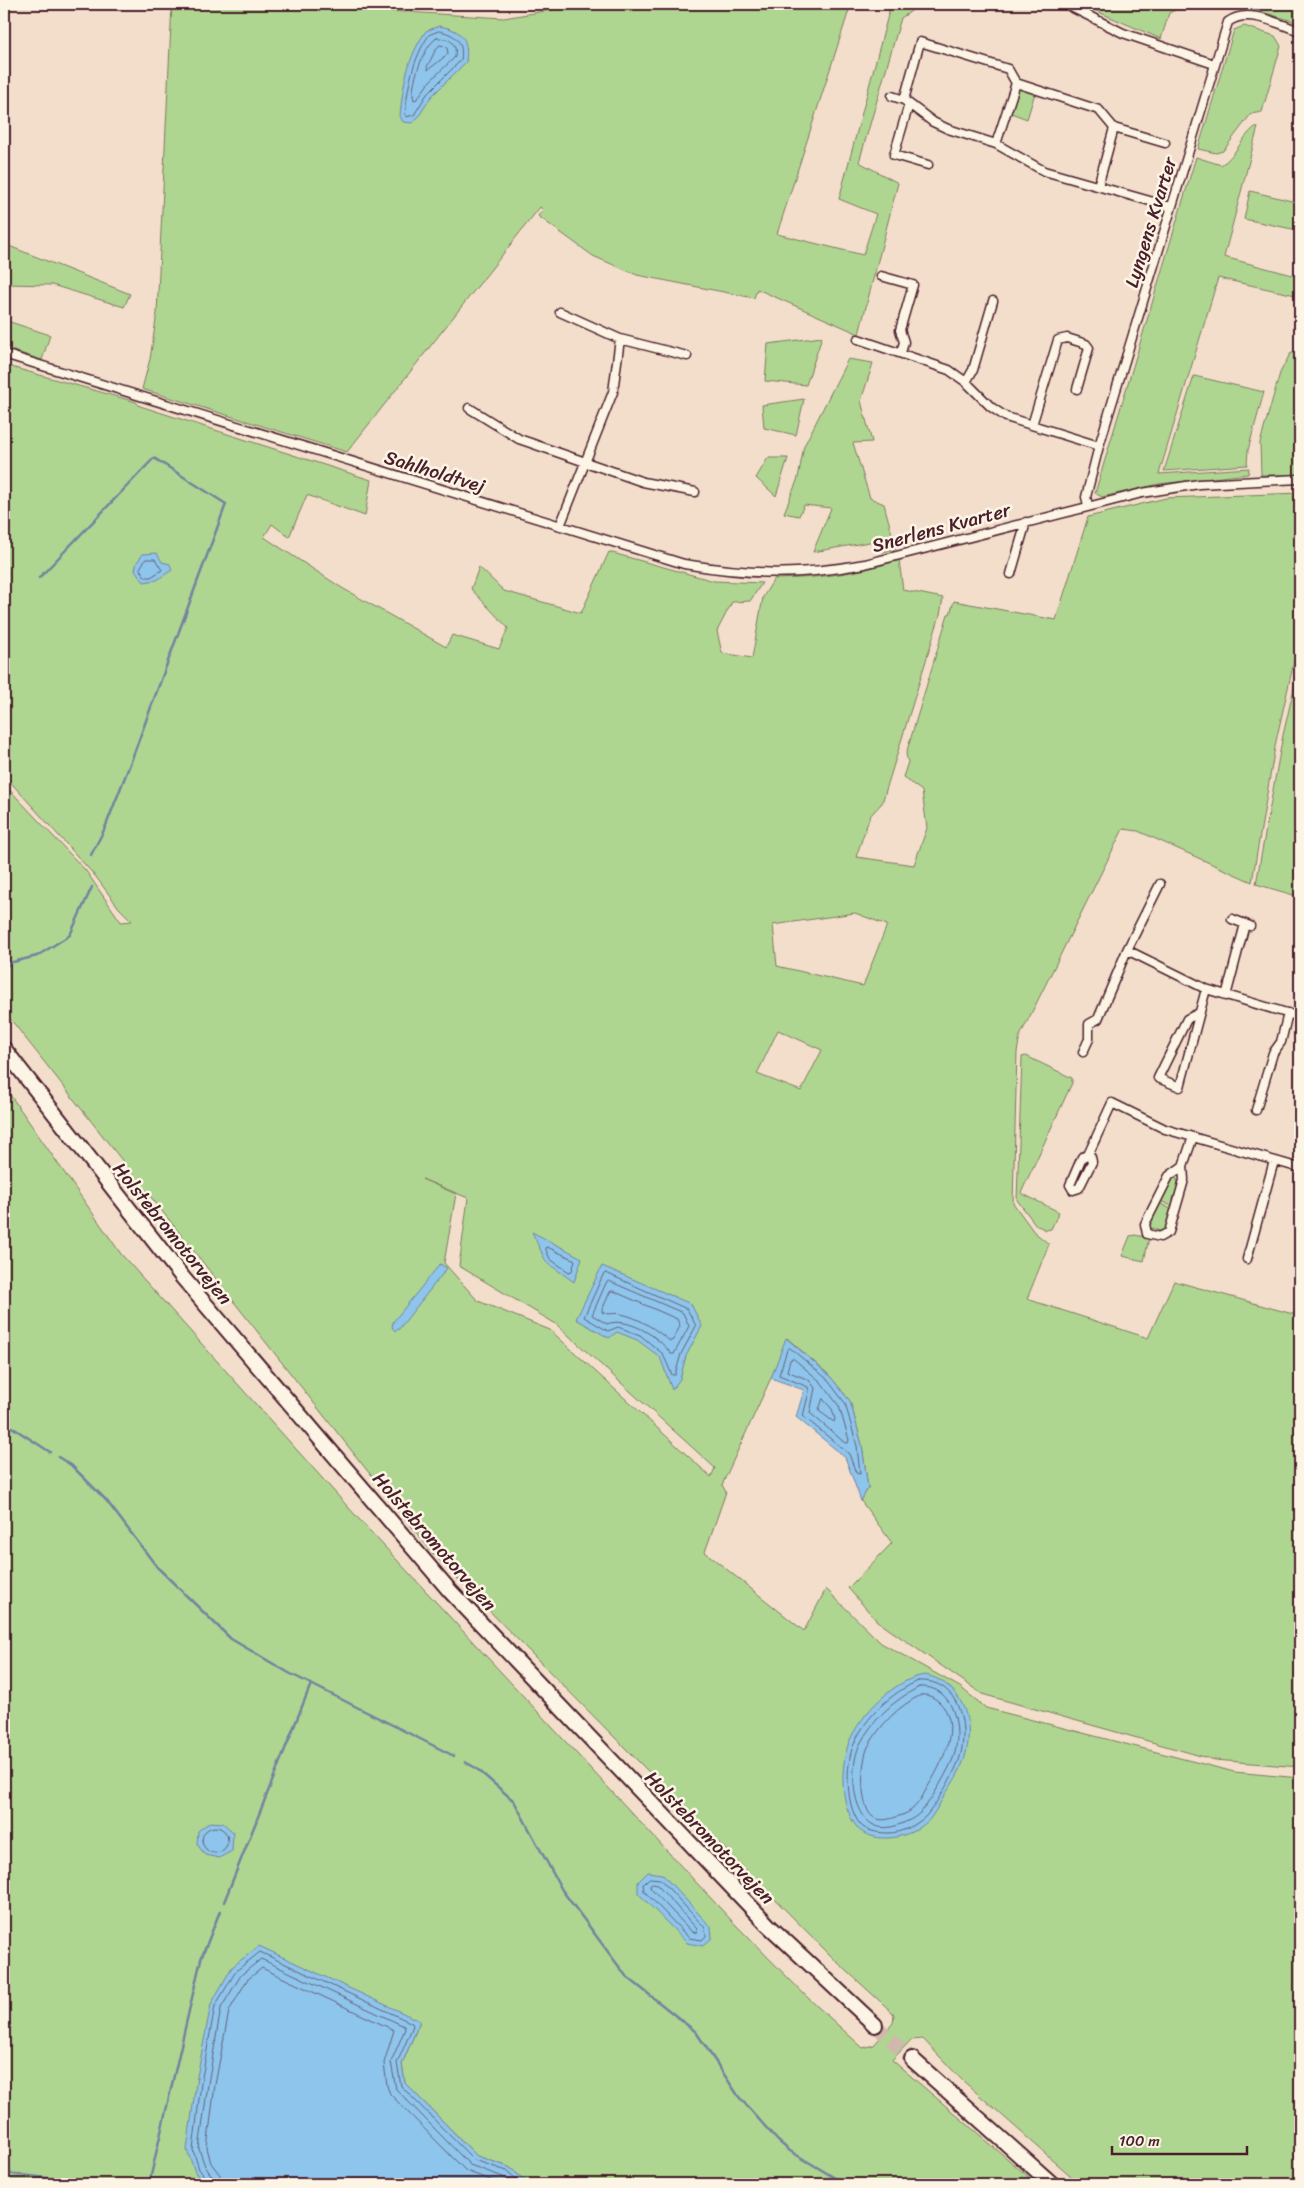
<svg xmlns="http://www.w3.org/2000/svg" width="1304" height="2188" font-family="Sriracha,sans-serif">
<style>
.green{fill:#afd691;stroke:#7c7a5e;fill-rule:evenodd}
.water{fill:#8ec5ec;stroke:#73839f}
.lines{fill:none;stroke-linecap:round;stroke-linejoin:round}
.shore{stroke:#656178;stroke-width:1}
.stream{stroke:#73839f;stroke-width:2.5}
.highway-tunnel{stroke:#d1b8ac;stroke-width:14;stroke-dasharray:14 7;stroke-linecap:butt}
.street-casing{stroke:#4a1f2b;stroke-width:11}
.highway-casing{stroke:#4a1f2b;stroke-width:18}
.street{stroke:#fcf5e5;stroke-width:8}
.highway{stroke:#fcf5e5;stroke-width:14}
.labels{text-anchor:middle;stroke-width:5;stroke-linejoin:round;paint-order:stroke}
.street-label{font-size:19px;fill:#4a1f2b;stroke:#fcf5e5}
</style>
<rect width="100%" height="100%" fill="#f3decc"/>
<filter id="ink" filterUnits="userSpaceOnUse"><feTurbulence type="fractalNoise" baseFrequency=".02" numOctaves="2"/><feDisplacementMap in="SourceGraphic" scale="10" xChannelSelector="R" yChannelSelector="G"/><feConvolveMatrix kernelMatrix="1 2 1 2 8 2 1 2 1" color-interpolation-filters="sRGB"/></filter>
<g filter="url(#ink)">
<path class="green" d="M172,4H273L504,18L557,9L561,4H851L777,234L863,255L876,214L839,199L891,4H921L901,18L859,162L898,183L859,334L757,289L754,298L637,275L593,256L538,216L543,210L540,207L347,452L142,389L150,359L157,313Z
M1080,4H1187L1169,13L1161,39Z
M1234,4H1300V23Z
M1244,26L1275,36L1281,46L1262,112L1251,114L1223,151L1216,153L1198,149L1234,30Z
M1019,88L1035,93L1027,119L1011,113Z
M1255,127H1258L1224,257L1300,277V296L1218,278L1159,474L1249,468L1248,474L1159,484L1102,497L1095,493L1196,157L1221,165C1236,156 1241,138 1255,127Z
M1250,191L1300,203L1297,230L1244,219Z
M4,244L130,294L124,307L52,285L4,284Z
M4,320L50,335L42,360L4,348Z
M822,337L806,385L765,381L768,344Z
M1300,350V475H1261L1260,443L1280,373L1290,354Z
M848,359L873,363L861,401L872,442L853,443L870,498L884,504L896,549L882,552L875,541L813,552L831,508L804,505L799,516L784,513L798,478L804,446Z
M4,365L136,402L140,406L371,480L365,516L307,495L289,537L272,524L264,537L342,588L446,647L452,635L499,649L508,628L471,589L479,567L504,591L581,613L609,552L714,581L762,583L750,601L732,602L717,631L722,653L752,658L763,597L774,579C820,578 855,574 899,560L903,590L943,598L940,615L882,803L870,816L856,857L914,865L927,828L922,791L903,777L908,762L906,754L948,614H950L954,601L1056,620L1088,517L1166,498L1300,493V635L1276,741L1252,882L1138,831L1123,829L1020,1036L1017,1052L1013,1203L1034,1232L1049,1244L1027,1299L1148,1338L1174,1281L1300,1316V1767L1215,1760L982,1694L877,1621L848,1588L892,1543L861,1501L868,1488L862,1445L850,1401L829,1375L787,1338L776,1367L722,1485L726,1492L705,1552L804,1631L826,1589L881,1643L960,1687L986,1708L1234,1772L1300,1778V2184H1080L961,2079L923,2039L911,2040L892,2060L1037,2184H529L509,2167L477,2156L405,2083L402,2064L420,2021L195,2172L204,2184H4V1086L121,1254L357,1517L732,1921L807,1997L863,2048L874,2045L893,2023L894,2014L836,1961L434,1555L4,1011V784L86,871L121,922L132,921L119,908L96,877L4,775ZM855,913L887,925L863,986L777,966L773,925ZM778,1030L822,1050L801,1091L757,1074ZM422,1179L468,1198L459,1266L556,1324L715,1468L711,1477L550,1330L478,1301L444,1263L456,1194Z
M1194,376L1264,392L1248,450L1247,465L1164,471Z
M804,399L796,435L764,428L762,405Z
M768,458H788L776,496L756,478Z
M1300,662V897L1256,884L1283,735Z
M1026,1056L1072,1078V1083L1021,1193L1059,1212L1051,1229L1046,1230L1036,1225L1017,1200L1022,1057Z
M1173,1177L1177,1179L1178,1183L1172,1206L1160,1201Z
M1159,1203L1171,1209L1165,1229L1160,1231L1151,1228L1149,1224Z
M1135,1235L1149,1238L1144,1261L1122,1256L1130,1236Z"/>
<path class="water" d="M439,26C462,30 469,38 466,62L431,97L417,119L412,123L403,122L400,116C403,85 407,58 426,31Z
M157,553L162,562L170,564L172,570L157,580L144,582L135,570L137,562L143,554Z
M532,1232L582,1258L574,1282L546,1262Z
M440,1264L447,1268L444,1272L399,1329L395,1331L392,1327L393,1322Z
M602,1266L691,1304L702,1326L686,1356L680,1379L672,1390L660,1357L637,1340L617,1332L609,1338L576,1319Z
M786,1338L829,1375L850,1401L862,1445L868,1488L861,1501L845,1457L796,1417L804,1390L771,1378Z
M926,1675C964,1684 976,1725 964,1760C960,1772 953,1783 946,1793C941,1801 936,1811 930,1819C917,1833 894,1841 875,1837C867,1835 861,1833 856,1826C840,1805 840,1767 849,1742C860,1715 896,1677 926,1675Z
M210,1822L223,1823L233,1832L232,1851L219,1858L205,1855L197,1844L198,1831Z
M648,1872L662,1874L711,1927L712,1938L703,1946L687,1943L638,1893V1882Z
M259,1946L420,2021L402,2064L405,2083L477,2156L509,2167L529,2184H204L195,2172L187,2150L196,2082L211,2004L232,1967Z"/>
<g class="lines">
<path class="shore" d="M439,31C456,34 464,42 461,60L427,94L414,115L406,117L405,115C408,86 412,60 429,35Z
M437,38C451,38 457,43 455,57L430,81L417,99L414,100C409,88 424,44 437,38Z
M440,45L447,47L448,54L428,70L427,67L435,51Z
M146,559H155L162,570L151,577H145L140,569Z
M547,1247L575,1260L572,1271L569,1272L550,1259L546,1250Z
M606,1273L687,1309L696,1326L681,1354L675,1375H672L663,1354L640,1335L618,1327L608,1331L584,1317L603,1275Z
M609,1281L683,1313L689,1326L674,1354H671C660,1337 627,1316 607,1324L592,1315L606,1283Z
M613,1291L677,1319L680,1326L673,1340L670,1341C655,1329 640,1318 621,1314C614,1312 609,1316 602,1312V1310L610,1292Z
M790,1348L826,1378L845,1403L857,1446L860,1474L856,1473L849,1454L803,1416L809,1392L808,1387L779,1375L787,1350Z
M794,1359L821,1382L839,1406L849,1440L848,1443H845L810,1413L815,1388L809,1380L787,1371L790,1360Z
M823,1399L832,1409L835,1419L834,1422L819,1411Z
M918,1681C959,1678 969,1725 960,1757C956,1771 936,1805 926,1816C917,1825 901,1833 889,1833C881,1833 870,1832 863,1827C845,1812 845,1763 854,1744C866,1716 891,1693 918,1681Z
M919,1687C955,1684 962,1730 954,1756C949,1770 931,1801 921,1812C914,1819 904,1823 895,1826C852,1839 847,1770 860,1744C873,1719 894,1700 919,1687Z
M921,1695C927,1694 933,1697 938,1701C964,1723 941,1766 927,1788C921,1799 915,1811 902,1815C893,1818 882,1823 873,1817C859,1807 861,1761 868,1747C880,1725 898,1706 921,1695Z
M202 1840a13 13 0 1 1 26 0a13 13 0 1 1-26 0Z
M650,1878L660,1879L705,1928L706,1936L702,1940L689,1938L644,1891L643,1884Z
M653,1884L657,1885L697,1929V1933L692,1932L651,1889L650,1886Z
M208,2184L207,2180L199,2169L193,2150L201,2083L215,2006L236,1971L260,1952L412,2023L413,2026L397,2063L401,2086L474,2160L507,2171L522,2184
M214,2184L213,2178L205,2166L199,2149L208,2084L221,2008L241,1975L261,1959L404,2026L405,2029L391,2062L396,2089L470,2165L503,2177L512,2184
M222,2184L220,2175L211,2163L207,2148L215,2085L229,2011L247,1980L262,1968L394,2030L384,2063L387,2086L390,2094L466,2171L501,2184"/>
<path class="stream" d="M39,578L154,458L226,504L130,764L105,828L91,855
M4,972L9,963L37,956L70,935L92,887
M4,1422L50,1452
M58,1457L71,1465L106,1500L157,1567L231,1639L289,1673L454,1756
M465,1762L476,1768L514,1801L562,1890L626,1976L696,2032L739,2097L778,2141L790,2151L845,2184
M224,1902L311,1684
M4,2173L99,2184
M134,2184H150
M149,2184L201,1959L220,1911"/>
<path class="highway-tunnel" d="M875,2025L912,2059"/>
<g class="street-casing">
<path id="street" d="M1065,4L1123,33L1214,64
M892,96L904,100L933,122L948,129L996,144L1044,171L1171,207
M904,100L920,42L1008,69L1016,83L1099,110L1114,128L1165,143
M909,104L894,155L928,165
M996,144L1016,83
M1098,186L1114,128
M881,276L913,285L900,330L904,342L901,353
M560,312L620,339L687,356
M858,339L949,370L966,382L991,407L1006,417L1099,446
M4,354L684,564C750,575 799,576 865,564L1142,493L1199,484L1300,479
M966,382L973,370L993,301
M469,408L519,439L643,482L695,492
M1032,425L1058,340L1067,338L1086,344L1089,348L1077,389
M1088,505L1086,497L1099,446L1228,22C1248,7 1278,24 1300,31
M560,526L613,392L620,339
M1011,574L1026,522
M1232,919L1250,926
M1127,950L1160,884
M1226,996L1245,924
M1199,1013L1187,1019L1158,1078L1180,1087L1206,989
M1083,1052L1089,1039V1024L1098,1019L1127,950L1206,989L1300,1017
M1256,1110L1273,1053L1281,1042L1288,1013
M1088,1155L1091,1157L1092,1162L1079,1188L1073,1190L1070,1185L1082,1157L1088,1155L1112,1103L1165,1129L1300,1168
M1183,1166L1169,1176L1145,1224L1147,1234L1160,1237L1169,1232L1184,1180L1183,1166L1193,1137
M1247,1259L1274,1161"/>
</g>
<g class="highway-casing">
<path id="highway" d="M4,1049L183,1278L450,1591L768,1925L875,2025
M912,2059L1052,2184"/>
</g>
<use href="#street" class="street"/>
<use href="#highway" class="highway"/>
</g>
</g>
<g class="labels">
<g class="street-label">
<text transform="translate(1150 222) rotate(-73)" y="7">Lyngens Kvarter</text>
<text transform="translate(435 471) rotate(17)" y="7">Sahlholdtvej</text>
<text transform="translate(941 527) rotate(-15)" y="7">Snerlens Kvarter</text>
<text transform="translate(173 1233) rotate(51)" y="7">Holstebromotorvejen</text>
<text transform="translate(435 1541) rotate(49)" y="7">Holstebromotorvejen</text>
<text transform="translate(710 1837) rotate(46)" y="7">Holstebromotorvejen</text>
</g>
</g>
<rect width="1304" height="2188" fill="none" stroke="#fcf5e5" stroke-width="20"/>
<rect x="10" y="10" width="1284" height="2168" fill="none" stroke="#4a1f2b" stroke-width="2" filter="url(#ink)"/>
<path d="M1112 2146v8h135v-8" fill="none" stroke="#4a1f2b" stroke-width="2.5"/>
<text x="1119" y="2146" font-size="15" fill="#4a1f2b" stroke="#fcf5e5" stroke-width="4" paint-order="stroke">100 m</text>
</svg>
